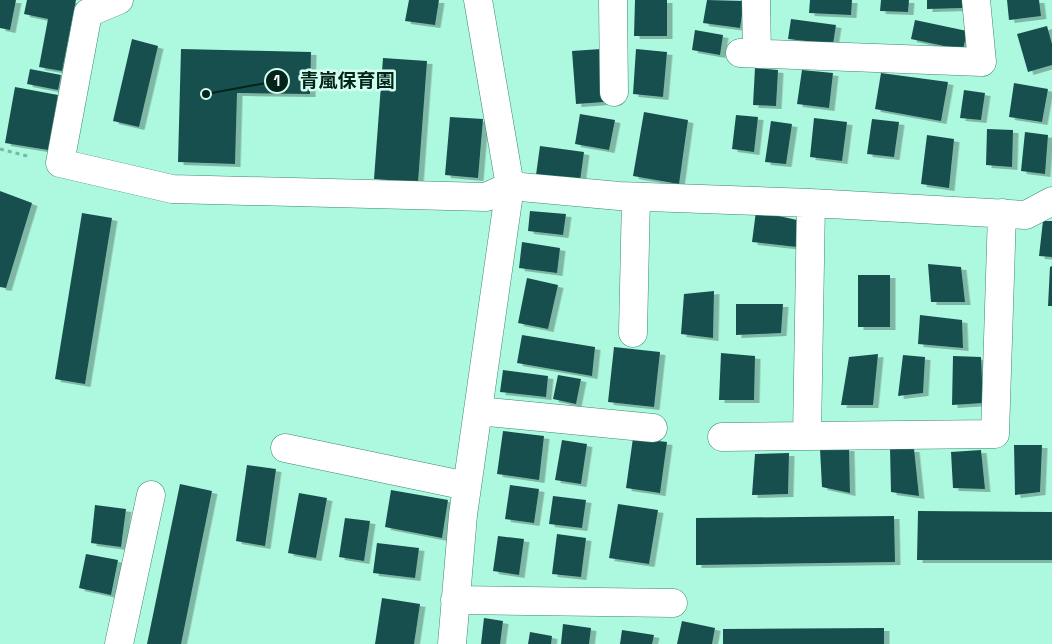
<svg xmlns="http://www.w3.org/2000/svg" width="1052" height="644" font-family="'Space Grotesk','Noto Sans JP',sans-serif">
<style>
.building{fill:#184f4d;filter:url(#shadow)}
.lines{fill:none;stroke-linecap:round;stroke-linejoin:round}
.minor-casing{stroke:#3d8871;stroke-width:29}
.path{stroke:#79b8a3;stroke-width:3;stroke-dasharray:4 4;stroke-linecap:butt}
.minor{stroke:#fff;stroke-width:28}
.leader{fill:none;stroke:#03241b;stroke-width:2}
.callout-dot{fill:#03241b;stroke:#d3ffef;stroke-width:2}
.mark-label{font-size:15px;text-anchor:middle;font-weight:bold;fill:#fff}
.callout-label{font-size:19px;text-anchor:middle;font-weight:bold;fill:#03241b;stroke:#d3ffef;stroke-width:5;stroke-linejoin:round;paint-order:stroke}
</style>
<defs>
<filter id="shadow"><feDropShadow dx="5.5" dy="3" stdDeviation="0" flood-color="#0004"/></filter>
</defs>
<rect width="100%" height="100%" fill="#adf9df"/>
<path class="building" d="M0,0H16L10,30L0,28Z
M27,0H76L62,71L39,67L48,19L24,14Z
M409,0H439L435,25L405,21Z
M635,0H667V36H634Z
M707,0L744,1L740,28L703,23Z
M810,0H852L851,15L809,13Z
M881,0H909L908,12L880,11Z
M927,0H963V8L927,9Z
M1007,0H1039L1041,16L1009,20Z
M791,19L836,25L833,44L788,39Z
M915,20L967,31L963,50L911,39Z
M1047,26L1052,44V65L1028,72L1017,34Z
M695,30L723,35L720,55L692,50Z
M132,39L158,46L139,127L113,121Z
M181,49L311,52L310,94L237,93L235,164L178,162Z
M601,49L604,102L576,104L572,51Z
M636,49L667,52L663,97L633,94Z
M383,58L427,61L418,182L374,179Z
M755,68L778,70L776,106L753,105Z
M30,69L61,75L58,90L27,84Z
M802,70L833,73L829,108L797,104Z
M881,73L948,82L941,121L875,109Z
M1014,83L1048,89L1042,122L1009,117Z
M15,87L58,95L48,150L5,143Z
M964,90L985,93L981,120L960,118Z
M644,112L688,120L679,184L633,176Z
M580,114L615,120L609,150L575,144Z
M736,115L758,117L754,152L732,149Z
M450,117L483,119L478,178L445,175Z
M814,118L847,122L842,161L810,157Z
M872,119L899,122L894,157L867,154Z
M771,121L792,124L786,164L765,162Z
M987,129L1013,130L1012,167L986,165Z
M1025,132L1048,135L1045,174L1021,171Z
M927,135L954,139L949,188L921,184Z
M540,146L584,152L580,181L536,175Z
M0,191L32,203L6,288L0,287Z
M530,211L566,214L563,235L528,231Z
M756,211L797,220V247L752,242Z
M82,213L112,218L85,384L55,379Z
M1043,221H1052V257L1039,256Z
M522,242L560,248L557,273L519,268Z
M928,264L961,267L965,302H931Z
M1052,266V306H1048L1050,267Z
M858,275H890V327H858Z
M527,278L558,285L548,329L518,323Z
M714,291L713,338L681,334L684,294Z
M736,304H783L781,333L736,335Z
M920,315L962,320L963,348L918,344Z
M522,335L595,347L592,376L517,363Z
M614,347L660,352L654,407L608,402Z
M721,353L755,356L754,400H719Z
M878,354L873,405H841L849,357Z
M903,355L925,357L923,393L898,396Z
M953,356L981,357L983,403L952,405Z
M503,370L548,376L546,397L500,392Z
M558,375L581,379L576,404L553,399Z
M503,431L544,436L539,480L497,474Z
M633,438L667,442L660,493L626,488Z
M562,440L587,444L581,484L555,480Z
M1014,445H1042L1040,492L1015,495Z
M849,448L850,493L822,487L820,449Z
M890,448L914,449L919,496L891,492Z
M981,450L985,489L953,488L951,452Z
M789,453L788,494L752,495L755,454Z
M247,465L276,469L265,546L236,541Z
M180,484L212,491L181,644H147Z
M510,485L539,489L534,523L505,519Z
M391,490L448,500L442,538L385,527Z
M299,493L327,498L316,558L288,553Z
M553,496L586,500L582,528L549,524Z
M618,504L658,510L649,564L609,558Z
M95,505L126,509L121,547L91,543Z
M918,511L1052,512V560H917Z
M894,516L895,562L696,565V518Z
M345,518L370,521L364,561L339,557Z
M557,534L586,538L581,577L552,574Z
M498,536L524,539L519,575L493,571Z
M377,543L419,548L415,578L373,573Z
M86,554L118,560L111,595L79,588Z
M382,598L420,604L414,644H375Z
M484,618L503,621L500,644H481Z
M682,621L715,628L712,644H677Z
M563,624L591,628L589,644H561Z
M884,628V644H723V629Z
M622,630L654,635L652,644H620Z
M530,632L552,636L551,644H528Z"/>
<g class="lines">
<g class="minor-casing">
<path id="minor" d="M119,0L88,13L60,163L172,189L486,197L510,186L463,515L452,644
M478,0L510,186L619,196L811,203L1026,215L1052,201
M613,0L614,92
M756,0L757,54
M740,53L982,62L976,0
M633,333L636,197
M478,411L653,428
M807,436L811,203
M722,437L995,434L1002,213
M285,448L467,486
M455,600L673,603
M119,644L151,495"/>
</g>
<path class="path" d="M0,149L31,157"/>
<use href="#minor" class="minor"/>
</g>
<path class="leader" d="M206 94L277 81"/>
<g class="callout-dot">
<circle cx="206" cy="94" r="5"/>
<circle cx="277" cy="81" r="12"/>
</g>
<g class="mark-label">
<text x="277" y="86">1</text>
</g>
<g class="callout-label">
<text x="347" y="87">青嵐保育園</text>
</g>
</svg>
